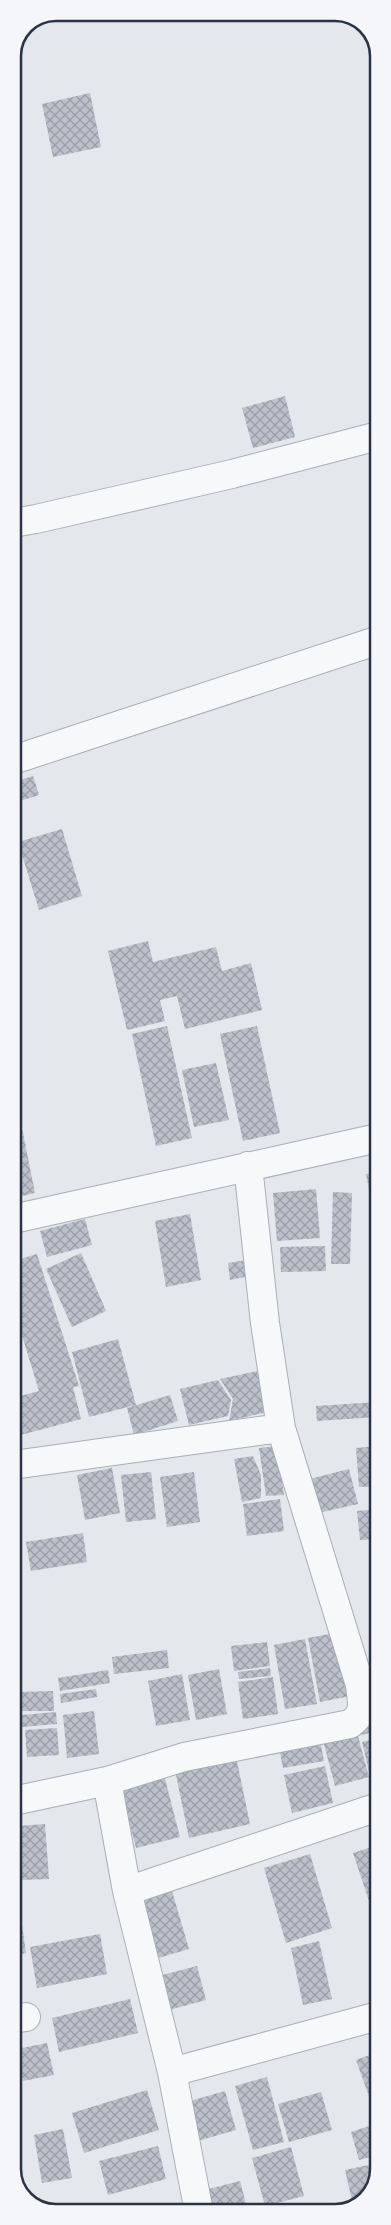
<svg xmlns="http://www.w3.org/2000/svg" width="391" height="2225" font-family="Helvetica,sans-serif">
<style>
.building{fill:url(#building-cross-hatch)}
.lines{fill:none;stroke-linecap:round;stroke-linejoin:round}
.street-casing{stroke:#a9aeb7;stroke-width:30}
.street{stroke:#f7f8fa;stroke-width:28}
.rim{fill:none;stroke:#2b3445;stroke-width:2.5}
</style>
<defs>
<pattern id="building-cross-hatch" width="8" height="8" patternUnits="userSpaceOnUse" patternTransform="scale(1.25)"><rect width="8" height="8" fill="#bbc0ca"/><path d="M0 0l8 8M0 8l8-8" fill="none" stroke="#989da6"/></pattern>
</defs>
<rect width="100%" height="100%" fill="#e4e7ec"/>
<path class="building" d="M90,93L101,147L53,157L42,104Z
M285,396L295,437L253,448L242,408Z
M33,776L39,795L14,803L22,833L13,836V782Z
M62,829L82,896L39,910L18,842Z
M148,941L153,962L216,947L222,971L251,963L262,1010L185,1029L177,996L160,1000L165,1021L127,1030L108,951Z
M167,1026L192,1138L156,1146L132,1034Z
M257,1026L280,1133L243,1141L220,1034Z
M216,1063L229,1120L194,1127L182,1070Z
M15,1084L20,1112L13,1113V1085Z
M20,1118L35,1193L13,1198V1120Z
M378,1172V1232H377L366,1174Z
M316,1189L320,1238L277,1241L273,1193Z
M333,1192L352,1193L350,1264H331Z
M190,1214L201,1280L166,1287L155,1221Z
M85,1219L92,1245L47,1257L40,1231Z
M325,1246L326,1271L281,1272L280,1247Z
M81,1253L106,1311L72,1327L46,1269Z
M37,1254L79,1386L73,1387L81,1419L13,1437V1398L39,1391L13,1306V1261Z
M247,1260L250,1276L230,1280L228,1263Z
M118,1339L136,1405L89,1417L72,1352Z
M257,1371L267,1412L229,1421L233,1399L220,1379Z
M218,1380L231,1400L228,1416L189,1425L180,1389Z
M170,1395L178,1421L134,1435L127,1408Z
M378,1402V1417L317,1421L316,1406Z
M277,1446L284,1495L266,1496L259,1448Z
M378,1446V1486L359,1487L356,1448Z
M253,1456L261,1475V1498L242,1502L234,1459Z
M112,1468L120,1513L85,1520L77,1475Z
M349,1469L358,1504L314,1514L306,1480Z
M151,1472L156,1519L126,1522L121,1475Z
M194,1472L200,1522L167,1527L160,1477Z
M280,1499L284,1531L247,1536L243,1504Z
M378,1509V1539L360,1540L357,1511Z
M83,1533L87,1562L31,1571L26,1542Z
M340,1632L351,1696L320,1702L308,1638Z
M305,1639L317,1704L285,1709L274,1645Z
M267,1642L270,1666L234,1671L231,1646Z
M167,1650L169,1668L114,1674L112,1657Z
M270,1668L271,1676L239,1679L238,1672Z
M219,1669L227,1714L196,1720L188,1675Z
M108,1670L110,1683L60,1691L58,1678Z
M182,1674L190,1720L156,1726L148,1681Z
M273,1677L278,1714L243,1719L238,1682Z
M96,1689L97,1697L61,1703L60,1694Z
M53,1691L54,1711H20V1692Z
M94,1711L99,1754L67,1758L63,1715Z
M56,1712L57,1724L22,1727V1715Z
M370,1721L373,1732L358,1736L369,1777L335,1786L321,1733Z
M57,1728L59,1755L27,1757L25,1730Z
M319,1735L324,1761L283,1768L278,1742Z
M378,1738V1786L373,1788L362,1742Z
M235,1752L250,1824L189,1838L174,1765Z
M325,1766L333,1803L292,1813L284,1775Z
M163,1771L180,1837L136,1848L119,1782Z
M45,1824L49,1879L20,1880L17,1826Z
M13,1828H15L16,1874H13Z
M378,1845V1898L369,1901L353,1853Z
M310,1854L332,1928L286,1943L264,1868Z
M172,1891L189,1949L155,1959L139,1901Z
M20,1911L26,1953L13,1956V1912Z
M100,1934L107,1974L37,1988L30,1947Z
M319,1941L332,1999L303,2005L291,1948Z
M197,1966L206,2000L165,2011L155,1977Z
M130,1999L138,2033L59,2052L52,2018Z
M47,2043L54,2075L23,2081L17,2049Z
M378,2052V2100L371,2102L356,2060Z
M267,2077L284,2142L253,2150L235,2086Z
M147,2090L159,2130L84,2153L72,2113Z
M225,2091L236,2130L194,2142L183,2103Z
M321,2092L332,2130L289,2142L278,2104Z
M372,2125L378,2147V2155L359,2160L351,2132Z
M63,2129L72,2178L42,2183L34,2135Z
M158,2146L166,2179L108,2195L99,2161Z
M291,2147L304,2196L265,2206L252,2158Z
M378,2163V2169L367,2198L353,2205L345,2170Z
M240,2181L248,2212H211L205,2190Z"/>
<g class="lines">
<g class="street-casing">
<path id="street" d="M13,523L36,519L232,474L378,436
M13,760L373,642
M13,1219L378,1138
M13,1465L281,1428
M107,1781L127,1891L172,2072L199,2212
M13,1801L107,1781L184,1757L350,1724C366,1712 362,1704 360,1685L281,1428L265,1323L248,1166
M127,1891L378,1807
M13,2019L26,2017
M172,2072L378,2016"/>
</g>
<use href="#street" class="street"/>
</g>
<path d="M0 0H391V2225H0ZM56 21H335A35 35 0 0 1 370 56V2169A35 35 0 0 1 335 2204H56A35 35 0 0 1 21 2169V56A35 35 0 0 1 56 21Z" fill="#f4f6f9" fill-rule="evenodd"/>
<path class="rim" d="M56 21H335A35 35 0 0 1 370 56V2169A35 35 0 0 1 335 2204H56A35 35 0 0 1 21 2169V56A35 35 0 0 1 56 21Z"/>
</svg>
